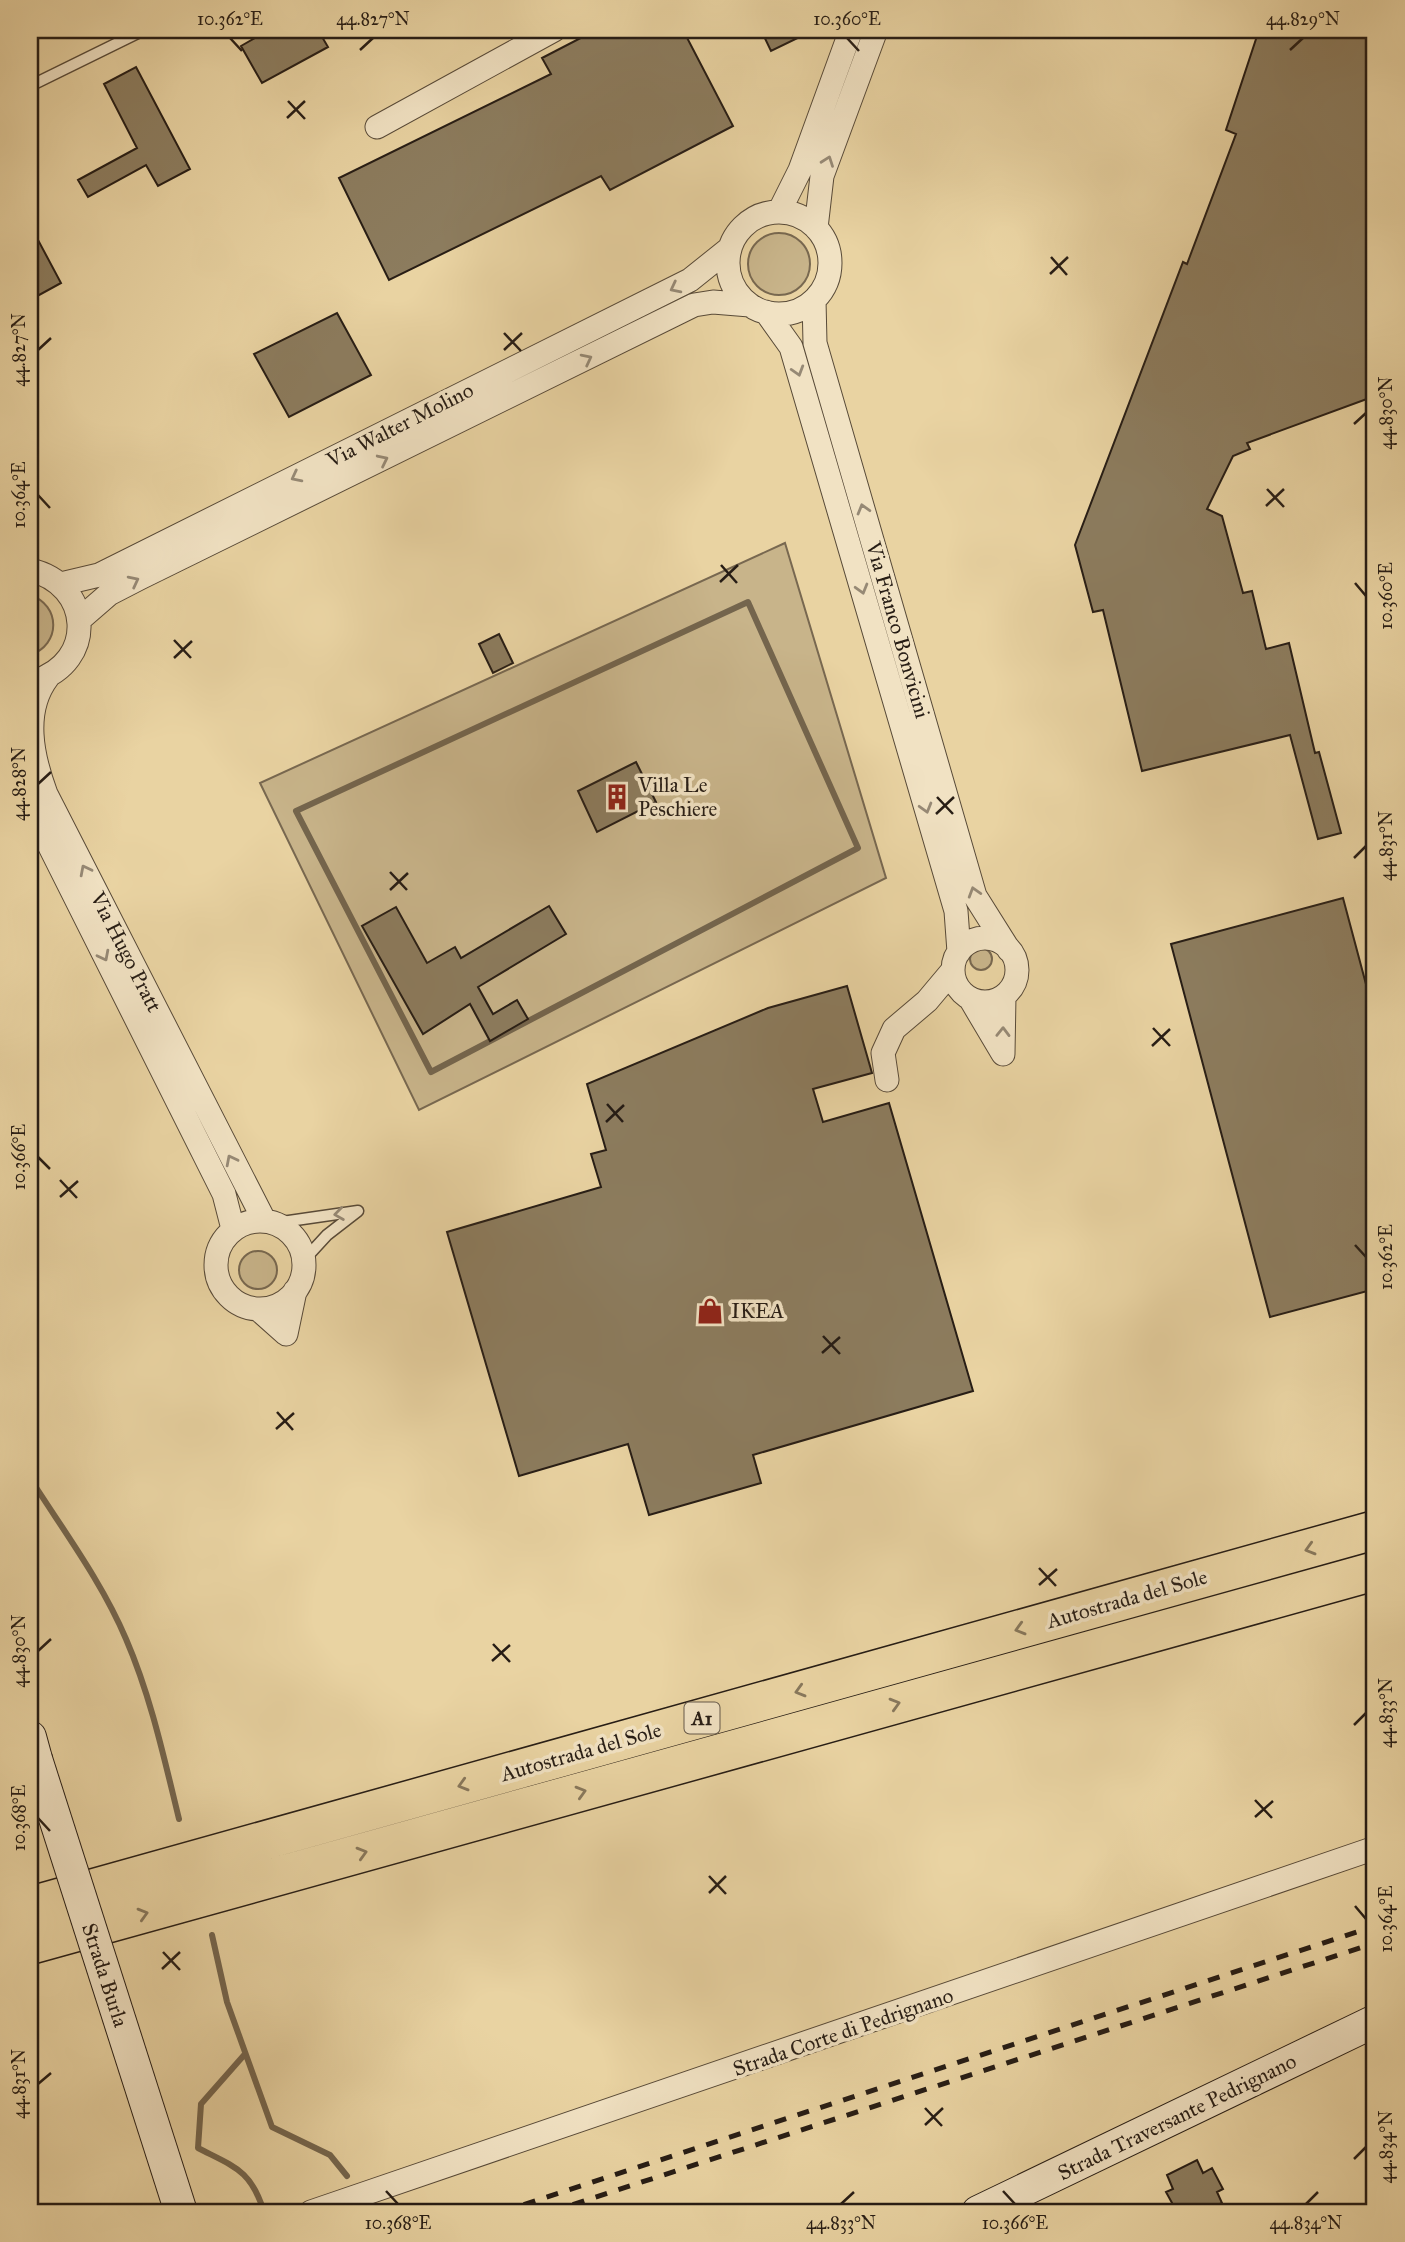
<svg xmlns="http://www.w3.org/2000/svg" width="1405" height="2242" font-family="'IM FELL Great Primer',serif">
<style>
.green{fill:#c8b48a;stroke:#786850;stroke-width:2}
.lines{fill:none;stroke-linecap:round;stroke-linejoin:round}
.stream{stroke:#74654d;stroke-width:6}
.building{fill:#8c7c5e;stroke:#271d15;stroke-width:2}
.lane-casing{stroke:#584a38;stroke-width:13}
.street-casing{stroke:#584a38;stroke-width:25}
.secondary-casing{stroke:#271d15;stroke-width:34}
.highway-casing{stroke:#271d15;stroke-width:41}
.lane{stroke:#f1e2c3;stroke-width:10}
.street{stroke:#f1e2c3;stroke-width:23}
.secondary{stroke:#f1e2c3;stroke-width:32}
.highway{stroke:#e9d3a2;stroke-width:38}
.rail{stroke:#271d15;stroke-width:5;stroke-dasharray:12 12;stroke-linecap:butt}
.secondary-bridge-casing{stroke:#271d15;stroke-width:34;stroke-linecap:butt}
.secondary-bridge{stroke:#f1e2c3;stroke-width:32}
.oneway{stroke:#968975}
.oneway2{stroke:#88785c}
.ticks{fill:none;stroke:#271d15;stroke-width:2.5}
.labels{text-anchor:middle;stroke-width:7;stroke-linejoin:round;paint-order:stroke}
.shield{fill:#f1e2c3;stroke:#645849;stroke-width:2}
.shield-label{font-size:19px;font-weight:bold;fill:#271d15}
.street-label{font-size:21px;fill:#271d15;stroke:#f1e2c3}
.poi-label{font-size:21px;fill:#271d15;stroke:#f1e2c3;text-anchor:start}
.neatline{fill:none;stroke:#271d15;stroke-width:2.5}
.ticks-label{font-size:18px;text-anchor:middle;fill:#271d15}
</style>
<rect width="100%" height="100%" fill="#e9d3a2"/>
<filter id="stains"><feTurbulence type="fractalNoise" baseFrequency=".00286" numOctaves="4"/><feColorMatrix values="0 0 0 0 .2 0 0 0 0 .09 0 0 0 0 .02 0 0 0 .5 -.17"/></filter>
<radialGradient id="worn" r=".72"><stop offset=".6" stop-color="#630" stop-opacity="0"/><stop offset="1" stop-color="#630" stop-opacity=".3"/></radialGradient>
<path class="green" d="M748 264a31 31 0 1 1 62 0a31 31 0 1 1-62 0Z
M785,543L886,878L419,1110L260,783Z
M30,595C61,605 61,645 30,655Z
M970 959a11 11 0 1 1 22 0a11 11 0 1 1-22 0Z
M239 1270a19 19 0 1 1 38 0a19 19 0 1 1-38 0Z"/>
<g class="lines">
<path class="stream" d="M748,602L858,848L431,1072L296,811Z
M30,1478C63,1530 102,1582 126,1639C151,1697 164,1758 179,1819
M212,1935L227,2002L272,2127L330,2155L347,2176
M245,2054L201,2104L198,2148C235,2167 251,2170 264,2212"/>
</g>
<path class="building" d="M269,30H318L328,47L262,83L241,46Z
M596,30H683L733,126L610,190L601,176L389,280L339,178L551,74L542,58Z
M761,30H814L771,51Z
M1259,30H1375V396L1247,443L1250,449L1233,456L1207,509L1222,516L1243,593L1252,591L1266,649L1289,643L1315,753L1319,752L1341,833L1318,839L1290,735L1142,771L1103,610L1093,612L1075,545L1183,262L1187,264L1236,134L1226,130Z
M136,67L190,169L158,186L146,165L88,197L78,180L137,148L104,84Z
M30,225L61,283L30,300Z
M337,313L371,375L289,417L254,354Z
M499,634L513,663L493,673L479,644Z
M636,762L656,802L597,832L578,791Z
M1343,898L1375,1018V1289L1270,1317L1171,944Z
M549,906L566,934L478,987L493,1014L517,1000L528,1019L490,1041L470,1004L423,1034L362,926L396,907L427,963L455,947L461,958Z
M847,986L872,1073L813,1089L823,1122L889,1103L973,1391L753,1455L761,1483L649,1515L628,1444L519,1476L447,1232L601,1187L591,1154L606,1150L587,1084L768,1008Z
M1197,2160L1203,2173L1212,2168L1223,2189L1217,2192L1222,2203L1203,2212H1177L1166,2192L1173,2189L1167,2175Z"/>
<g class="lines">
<g class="lane-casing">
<path id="lane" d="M30,86L144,30
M275,1223L358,1211L327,1235L304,1260"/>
</g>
<g class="street-casing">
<path id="street" d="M377,127L554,30
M779,212L800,170L851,30
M728 263a51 51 0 1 1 102 0a51 51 0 1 1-102 0Z
M816,228L822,176L876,30
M814,300L815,343L975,896L1009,950
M766,312L791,347L956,911L959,952
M30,570C92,584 97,662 35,681
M61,584L99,575L690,280L730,248
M79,620L109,594L140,578L694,305L713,302L750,305
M48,677C22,711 32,756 46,794L264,1220
M30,807L224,1194L233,1229
M953 970a32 32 0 1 1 64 0a32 32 0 1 1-64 0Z
M971,1000L1003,1054L1004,996
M887,1080L883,1053L894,1029L927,1001L953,970
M216 1265a44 44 0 1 1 88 0a44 44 0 1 1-88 0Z
M258,1309L286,1334L295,1291
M311,2212L1375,1848"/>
</g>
<g class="secondary-casing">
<path id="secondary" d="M30,1737L36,1759
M978,2212L1375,2021"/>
</g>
<g class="highway-casing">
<path id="highway" d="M30,1906L1375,1530
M30,1945L1375,1571"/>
</g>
<use href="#lane" class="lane"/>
<use href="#street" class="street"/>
<use href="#secondary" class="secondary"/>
<use href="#highway" class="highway"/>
<path class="rail" d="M501,2212L1375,1926
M550,2212L1375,1943"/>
<g class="secondary-bridge-casing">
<path id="secondary-bridge" d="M36,1759L181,2212"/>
</g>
<use href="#secondary-bridge" class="secondary-bridge"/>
</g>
<defs><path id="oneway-chevron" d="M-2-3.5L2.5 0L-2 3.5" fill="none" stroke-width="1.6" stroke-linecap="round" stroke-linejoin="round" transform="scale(1.75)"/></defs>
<g class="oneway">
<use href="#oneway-chevron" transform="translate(828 161) rotate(-70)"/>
<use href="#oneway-chevron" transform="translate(675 288) rotate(153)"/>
<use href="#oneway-chevron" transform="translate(587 359) rotate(-27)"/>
<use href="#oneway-chevron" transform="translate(798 371) rotate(73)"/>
<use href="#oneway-chevron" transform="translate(383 460) rotate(-26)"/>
<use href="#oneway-chevron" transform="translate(296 477) rotate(153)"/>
<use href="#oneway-chevron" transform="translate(863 509) rotate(-106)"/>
<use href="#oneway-chevron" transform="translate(134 581) rotate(-27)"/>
<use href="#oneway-chevron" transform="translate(862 589) rotate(74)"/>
<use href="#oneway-chevron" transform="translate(926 808) rotate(74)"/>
<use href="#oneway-chevron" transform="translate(85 870) rotate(-117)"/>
<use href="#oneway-chevron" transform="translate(974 892) rotate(-107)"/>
<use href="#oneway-chevron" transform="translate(104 956) rotate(63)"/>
<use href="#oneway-chevron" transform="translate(1003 1032) rotate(-89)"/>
<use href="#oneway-chevron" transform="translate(231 1160) rotate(-117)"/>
<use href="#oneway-chevron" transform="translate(339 1214) rotate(172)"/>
</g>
<g class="oneway2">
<use href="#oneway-chevron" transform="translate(1310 1549) rotate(164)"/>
<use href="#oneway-chevron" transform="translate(1020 1629) rotate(164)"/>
<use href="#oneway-chevron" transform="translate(800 1691) rotate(164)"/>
<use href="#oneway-chevron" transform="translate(895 1704) rotate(-16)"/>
<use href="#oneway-chevron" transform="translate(463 1785) rotate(164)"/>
<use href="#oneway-chevron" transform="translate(581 1792) rotate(-16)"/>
<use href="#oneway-chevron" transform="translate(362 1853) rotate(-16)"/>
<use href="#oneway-chevron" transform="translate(143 1914) rotate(-16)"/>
</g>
<path class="ticks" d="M230,38L242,51M847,38L859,51M360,50L373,38M1290,50L1303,38M288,101L305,119M287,118L305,101M1051,257L1067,275M1050,274L1068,257M504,333L521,351M38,350L51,338M504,350L522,333M1354,424L1366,413M1267,489L1284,507M38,495L50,508M1266,506L1284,489M721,565L737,583M720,582L738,565M1355,583L1366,596M174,640L191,658M174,658L192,641M38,784L51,772M937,797L953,814M936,814L954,797M1354,858L1366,846M390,872L407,890M390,890L408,873M1153,1028L1170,1046M1152,1046L1170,1029M607,1104L623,1122M606,1122L624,1105M38,1157L50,1169M60,1180L77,1198M60,1197L78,1181M1355,1245L1366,1257M823,1336L840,1354M822,1353L840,1337M277,1412L293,1430M276,1429L294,1413M1039,1568L1056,1586M1039,1585L1057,1569M493,1644L510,1662M38,1651L51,1639M492,1661L510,1645M1354,1725L1366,1713M1255,1800L1272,1818M1255,1817L1273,1801M38,1818L50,1831M709,1876L726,1894M709,1893L726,1876M1355,1906L1366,1919M163,1952L180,1970M162,1969L180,1952M38,2084L51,2073M925,2108L942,2126M925,2125L943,2108M1354,2159L1366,2147M386,2191L398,2204M1003,2191L1015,2204M841,2204L854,2192M1306,2204L1318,2192"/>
<defs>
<g id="building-bare" transform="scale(2.1)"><path d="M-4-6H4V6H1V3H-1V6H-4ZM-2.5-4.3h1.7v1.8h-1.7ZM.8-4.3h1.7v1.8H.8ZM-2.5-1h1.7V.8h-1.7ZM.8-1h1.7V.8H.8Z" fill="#8f2418" stroke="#f1e2c3" stroke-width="2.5" paint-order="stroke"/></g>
<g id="shop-bare" transform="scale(2.1)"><path d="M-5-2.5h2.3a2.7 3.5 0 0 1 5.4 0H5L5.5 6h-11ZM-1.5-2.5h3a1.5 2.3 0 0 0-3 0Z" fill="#8f2418" stroke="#f1e2c3" stroke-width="2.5" paint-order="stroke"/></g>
</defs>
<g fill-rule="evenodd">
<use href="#building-bare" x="617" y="797"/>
<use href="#shop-bare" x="710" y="1311"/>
</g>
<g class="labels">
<rect class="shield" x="684.5" y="1702.5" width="35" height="31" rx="5"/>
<g class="shield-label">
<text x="702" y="1725">A1</text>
</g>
<g class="street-label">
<text transform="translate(400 425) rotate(-27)" y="7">Via Walter Molino</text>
<text transform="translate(898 630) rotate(74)" y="7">Via Franco Bonvicini</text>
<text transform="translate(126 952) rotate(63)" y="7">Via Hugo Pratt</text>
<text transform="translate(1127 1599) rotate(-16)" y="7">Autostrada del Sole</text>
<text transform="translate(581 1752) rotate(-16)" y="7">Autostrada del Sole</text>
<text transform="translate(105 1975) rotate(72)" y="7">Strada Burla</text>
<text transform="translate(843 2032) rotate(-19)" y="7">Strada Corte di Pedrignano</text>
<text transform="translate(1177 2117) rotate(-26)" y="7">Strada Traversante Pedrignano</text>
</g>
<g class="poi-label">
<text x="638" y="792">Villa Le<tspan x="638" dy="24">Peschiere</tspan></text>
<text x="731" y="1318">IKEA</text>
</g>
</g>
<rect width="1405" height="2242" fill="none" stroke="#e9d3a2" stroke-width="77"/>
<rect x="38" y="38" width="1328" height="2166" class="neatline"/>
<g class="ticks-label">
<text x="230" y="25">10.362°E</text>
<text x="373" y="25">44.827°N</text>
<text x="847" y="25">10.360°E</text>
<text x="1303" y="25">44.829°N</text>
<text transform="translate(19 350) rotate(-90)" y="6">44.827°N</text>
<text transform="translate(1386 413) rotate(-90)" y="6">44.830°N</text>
<text transform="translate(19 495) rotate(-90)" y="6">10.364°E</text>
<text transform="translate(1386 596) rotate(-90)" y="6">10.360°E</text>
<text transform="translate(19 784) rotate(-90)" y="6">44.828°N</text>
<text transform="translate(1386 846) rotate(-90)" y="6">44.831°N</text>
<text transform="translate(19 1157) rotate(-90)" y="6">10.366°E</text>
<text transform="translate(1386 1257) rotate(-90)" y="6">10.362°E</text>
<text transform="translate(19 1651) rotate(-90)" y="6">44.830°N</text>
<text transform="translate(1386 1713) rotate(-90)" y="6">44.833°N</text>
<text transform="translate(19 1818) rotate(-90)" y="6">10.368°E</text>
<text transform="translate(1386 1919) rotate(-90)" y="6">10.364°E</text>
<text transform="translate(19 2084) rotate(-90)" y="6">44.831°N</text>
<text transform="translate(1386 2147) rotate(-90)" y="6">44.834°N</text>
<text x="398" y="2229">10.368°E</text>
<text x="841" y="2229">44.833°N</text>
<text x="1015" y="2229">10.366°E</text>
<text x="1306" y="2229">44.834°N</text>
</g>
<rect width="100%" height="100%" filter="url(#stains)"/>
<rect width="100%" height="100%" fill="url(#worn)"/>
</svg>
